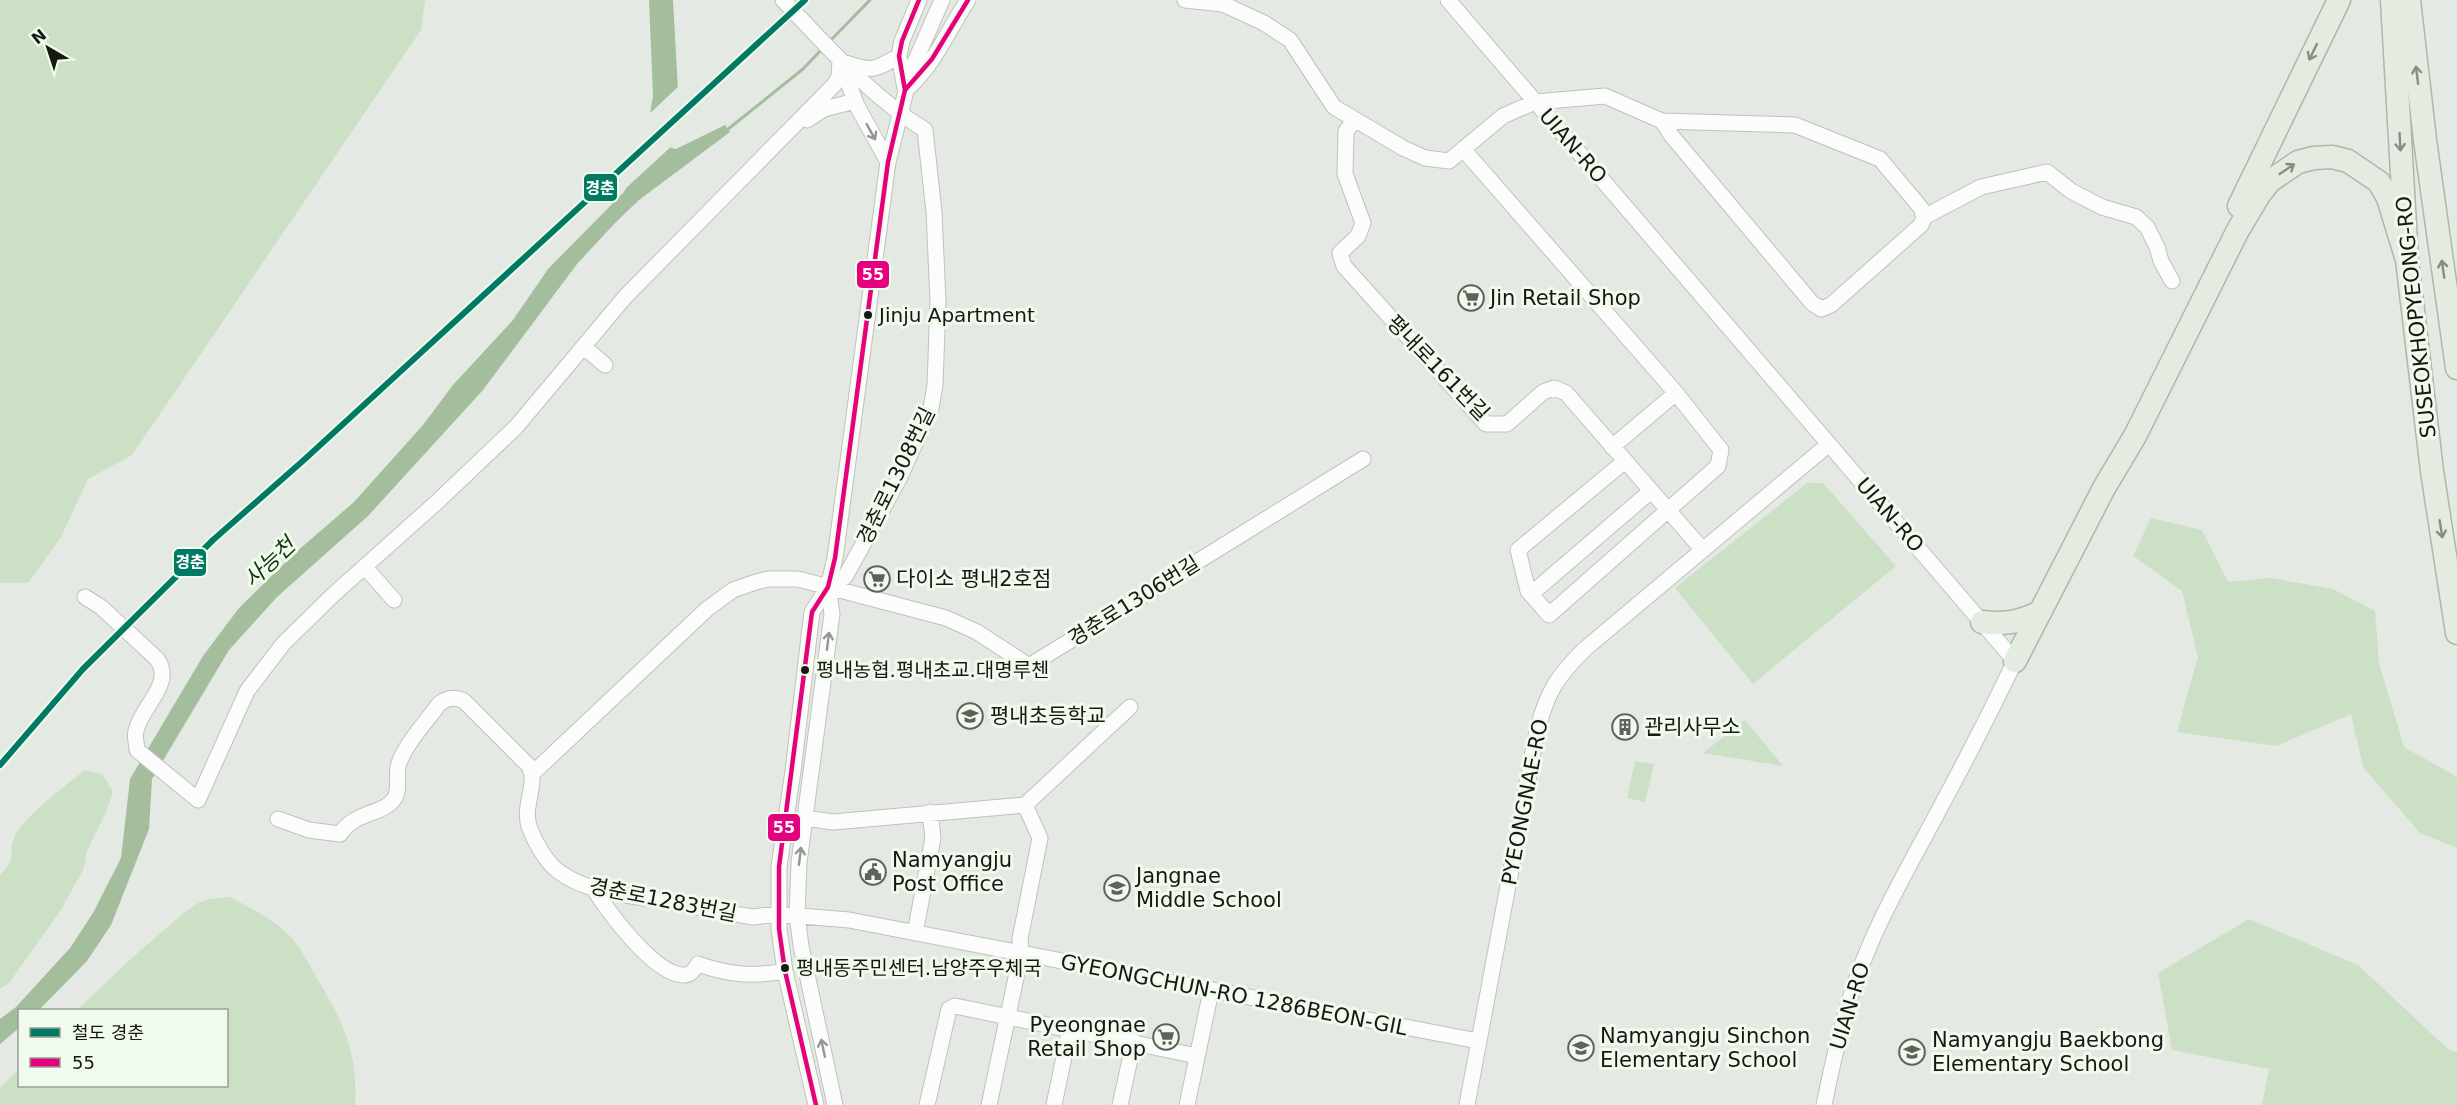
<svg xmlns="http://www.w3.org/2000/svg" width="2457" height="1105" font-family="'DejaVu Sans','Noto Sans KR',sans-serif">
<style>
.green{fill:#cbe0c5}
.water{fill:#a3bd9d}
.pier{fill:#e4eae3}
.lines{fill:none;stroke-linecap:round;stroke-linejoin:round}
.stream{stroke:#a3bd9d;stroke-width:3}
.minor-casing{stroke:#bec2bc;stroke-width:17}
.highway-casing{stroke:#aeb7ab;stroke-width:25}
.minor{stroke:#fbfcfb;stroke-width:15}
.highway{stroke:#e4ece1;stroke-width:22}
.bus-1-casing{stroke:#f0faed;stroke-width:9}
.bus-1{stroke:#e5007d;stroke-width:4.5}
.rail-1-casing{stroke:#f0faed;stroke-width:10}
.rail-1{stroke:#007a62;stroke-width:6}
.oneway{stroke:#878d85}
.oneway2{stroke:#949693}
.bus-dot{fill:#151914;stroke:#f0faed;stroke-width:2}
.labels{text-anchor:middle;stroke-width:6;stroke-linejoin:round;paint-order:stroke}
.bus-label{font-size:20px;fill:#151914;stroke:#f0faed;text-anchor:start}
.street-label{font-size:21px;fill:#151914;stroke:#f0faed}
.poi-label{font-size:21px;fill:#151914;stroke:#f0faed;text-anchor:start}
.water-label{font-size:22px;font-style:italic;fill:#133609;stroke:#f0faed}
.line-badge{stroke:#f0faed;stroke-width:2}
.badge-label{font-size:16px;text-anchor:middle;font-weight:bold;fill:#fff}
</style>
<rect width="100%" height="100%" fill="#e4eae3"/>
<path class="green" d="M0,0H425L421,30L132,455L88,479L61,537L28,583H0Z
M1807,483H1823L1896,566L1753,684L1675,588Z
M2151,518L2202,530L2228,582L2271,578L2333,589L2375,611L2379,663L2404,747L2457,777V848L2420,833L2363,767L2351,714L2276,746L2177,732L2198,657L2182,591L2133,556Z
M1745,720L1783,766L1703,753Z
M1635,761L1654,764L1645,802L1627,798Z
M85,770L102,774L113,792L106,812L87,851L84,868L61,910L9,983L0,989V875C18,857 7,857 14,838C21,818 69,783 85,770Z
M230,897C250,908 271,918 288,934C301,947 309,964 318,980C344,1024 358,1052 355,1105H0V1088L19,1069L20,1086H226V1010H77L134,956L185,912L198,903L210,899Z
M2249,919L2358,965L2449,1050L2457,1052V1105H2262L2269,1069L2172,1050L2158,973Z"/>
<path class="water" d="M649,0H673L678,90L671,148L676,149L725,125L730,132L639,200L615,223L577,264L483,390L368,516L277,597L229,650L152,779L149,829L111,925L87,961L39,1010H20L19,1028L0,1044V1019L16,1007L70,948L93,913L121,858L130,779L203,656L239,608L295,553L354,502L423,425L453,385L513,320L548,269L624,192L644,151L653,96Z"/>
<path class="pier" d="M680,85L674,144L600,212L621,190L641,151L647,116Z"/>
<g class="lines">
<path class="stream" d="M829,42L870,0
M727,130L803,69L822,49"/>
<g class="minor-casing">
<path id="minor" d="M783,0C828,47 870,96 925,130L934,212L938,301L935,385L931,408L899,479L845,577L828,587
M1185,0L1223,4L1264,23L1290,40L1334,107L1403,148L1425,158L1449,161L1503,116L1535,102L1605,96L1662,121L1795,125L1880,159L1921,208L1924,217L1981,187L2047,172L2071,191L2102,207L2136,217L2147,227L2157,247L2161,261L2172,281
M1448,0L2015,661C1991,711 1966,760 1940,808C1916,854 1889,899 1869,947C1847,998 1835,1051 1824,1105
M846,63C873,72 875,70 899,56
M841,64L857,106L888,162
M905,89L899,56L902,41L919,0
M907,89C935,64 948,30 968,0
M807,120L824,109L855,101
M1355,120L1346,131L1345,174L1363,223L1358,236L1340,253L1344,266L1486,424H1507L1543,392L1554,388L1566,393L1702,549
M1662,121L1671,135L1812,303L1821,309L1831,305L1921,225L1924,217
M1463,149L1676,393L1721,450L1718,466L1549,615L1528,591L1518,550L1625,461
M584,347L605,365
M1612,447L1676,393
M365,567L394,600
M828,587L832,614L799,863L797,915L801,946L835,1105
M1531,594L1651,491
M85,597L101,607L157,659C175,684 141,706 136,731C134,736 137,744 137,750L198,800L247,691L283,644L334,594L437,502L516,427L625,297L834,85L839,77L840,61
M533,773L707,609L733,590L756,582L768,579H798L946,618L977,632L1029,666L1363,459
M805,818L833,822L1025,805L1130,707
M278,819L309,830L340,834C355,811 383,815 394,799C401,790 395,774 399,763C407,742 426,722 439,704C447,698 454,696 464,701L529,766C539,784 521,806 530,829C535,842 546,862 558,871C585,892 625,895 658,900C690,906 722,912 753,917L777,914L849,920L1478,1041
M593,887C606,910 656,977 685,975C691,975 695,969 698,964C729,975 753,977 785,971
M915,933L933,838L930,812
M816,1105L785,971L779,929V867L793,771L812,612L828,587L835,558L888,162L911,71L942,0
M927,1105L949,1009L955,1006L1197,1056
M989,1105L1021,954L1020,939L1040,838L1025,805
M1054,1105L1070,1028
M1120,1105L1134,1041
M1187,1105L1211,991
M1467,1105L1537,731C1547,692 1557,676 1586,648L1829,444"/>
</g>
<g class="highway-casing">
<path id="highway" d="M2392,0L2407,260L2432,471L2457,633
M2409,0L2425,140L2457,368
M2239,206L2339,0
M1982,622C2004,625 2020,622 2040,612
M2015,661L2104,488L2135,436L2238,230L2259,195L2270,181L2298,162L2314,158L2332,157L2348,161L2379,182L2388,198L2407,260"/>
</g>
<use href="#minor" class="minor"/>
<use href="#highway" class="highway"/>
<g class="bus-1-casing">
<path id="bus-1" d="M905,90L932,59L968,0
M816,1105L785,971L779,929V867L812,612L828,587L835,558L888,162L905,90L899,56L902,41L919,0"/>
</g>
<use href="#bus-1" class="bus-1"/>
<g class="rail-1-casing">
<path id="rail-1" d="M0,765L83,669L213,540L305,459L805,0"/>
</g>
<use href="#rail-1" class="rail-1"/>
</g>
<defs><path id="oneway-shaft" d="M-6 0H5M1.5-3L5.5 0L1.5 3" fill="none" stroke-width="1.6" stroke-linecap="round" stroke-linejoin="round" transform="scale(1.5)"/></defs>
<g class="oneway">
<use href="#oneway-shaft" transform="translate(2313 52) rotate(116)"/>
<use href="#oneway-shaft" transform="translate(2417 75) rotate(-97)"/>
<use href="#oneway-shaft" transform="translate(2400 142) rotate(87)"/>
<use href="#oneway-shaft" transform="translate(2287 169) rotate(-34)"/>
<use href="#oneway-shaft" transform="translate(2443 269) rotate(-98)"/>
<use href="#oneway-shaft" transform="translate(2441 529) rotate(81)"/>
</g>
<g class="oneway2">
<use href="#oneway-shaft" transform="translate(871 132) rotate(61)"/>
<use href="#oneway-shaft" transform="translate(828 641) rotate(-83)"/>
<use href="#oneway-shaft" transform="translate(800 856) rotate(-83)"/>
<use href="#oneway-shaft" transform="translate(823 1048) rotate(-102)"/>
</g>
<defs>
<g id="supermarket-ring" transform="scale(1.35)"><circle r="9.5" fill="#f0faed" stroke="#5d625c" stroke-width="1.5"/><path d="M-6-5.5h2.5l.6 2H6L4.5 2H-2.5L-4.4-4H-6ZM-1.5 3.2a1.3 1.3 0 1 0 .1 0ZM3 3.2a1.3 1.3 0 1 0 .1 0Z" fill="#5d625c"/></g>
<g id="school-ring" transform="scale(1.35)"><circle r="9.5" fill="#f0faed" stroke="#5d625c" stroke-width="1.5"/><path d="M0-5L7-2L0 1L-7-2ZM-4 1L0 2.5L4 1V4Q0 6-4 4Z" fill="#5d625c"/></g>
<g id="building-ring" transform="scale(1.35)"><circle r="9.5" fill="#f0faed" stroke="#5d625c" stroke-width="1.5"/><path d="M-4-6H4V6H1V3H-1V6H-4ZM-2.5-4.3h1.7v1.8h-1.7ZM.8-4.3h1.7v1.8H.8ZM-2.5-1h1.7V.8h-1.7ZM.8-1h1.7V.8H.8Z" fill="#5d625c"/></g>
<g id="civic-ring" transform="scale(1.35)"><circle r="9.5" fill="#f0faed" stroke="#5d625c" stroke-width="1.5"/><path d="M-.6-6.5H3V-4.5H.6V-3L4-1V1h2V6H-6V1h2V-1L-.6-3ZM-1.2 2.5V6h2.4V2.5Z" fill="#5d625c"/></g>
</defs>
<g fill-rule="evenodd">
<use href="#supermarket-ring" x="1471" y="298"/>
<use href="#supermarket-ring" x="877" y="579"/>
<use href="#school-ring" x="970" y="716"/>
<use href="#building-ring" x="1625" y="727"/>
<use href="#civic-ring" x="873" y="872"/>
<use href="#school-ring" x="1117" y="888"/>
<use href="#supermarket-ring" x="1166" y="1037"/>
<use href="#school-ring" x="1581" y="1048"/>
<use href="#school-ring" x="1912" y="1052"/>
</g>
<g class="bus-dot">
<circle cx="868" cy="315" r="5"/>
<circle cx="805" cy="670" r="5"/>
<circle cx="785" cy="968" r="5"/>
</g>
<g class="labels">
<g class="bus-label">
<text x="879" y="322">Jinju Apartment</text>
<text x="816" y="677">평내농협.평내초교.대명루첸</text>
<text x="796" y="975">평내동주민센터.남양주우체국</text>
</g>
<g class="street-label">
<text transform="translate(1573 146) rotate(49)" y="7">UIAN-RO</text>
<text transform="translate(2416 317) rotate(-96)" y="7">SUSEOKHOPYEONG-RO</text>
<text transform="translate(1438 368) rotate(46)" y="7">평내로161번길</text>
<text transform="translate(896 476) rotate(-64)" y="7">경춘로1308번길</text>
<text transform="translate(1890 515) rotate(49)" y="7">UIAN-RO</text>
<text transform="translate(1134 601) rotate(-32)" y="7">경춘로1306번길</text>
<text transform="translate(1525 802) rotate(-79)" y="7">PYEONGNAE-RO</text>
<text transform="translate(663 900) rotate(11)" y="7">경춘로1283번길</text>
<text transform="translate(1234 995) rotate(11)" y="7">GYEONGCHUN-RO 1286BEON-GIL</text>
<text transform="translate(1850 1006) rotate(-73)" y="7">UIAN-RO</text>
</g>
<g class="poi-label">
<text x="1490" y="305">Jin Retail Shop</text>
<text x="896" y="586">다이소 평내2호점</text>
<text x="990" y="723">평내초등학교</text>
<text x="1644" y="734">관리사무소</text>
<text x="892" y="867">Namyangju<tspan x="892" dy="24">Post Office</tspan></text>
<text x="1136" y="883">Jangnae<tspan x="1136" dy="24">Middle School</tspan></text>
<text x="1146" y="1032" text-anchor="end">Pyeongnae<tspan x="1146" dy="24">Retail Shop</tspan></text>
<text x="1600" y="1043">Namyangju Sinchon<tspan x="1600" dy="24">Elementary School</tspan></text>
<text x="1932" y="1047">Namyangju Baekbong<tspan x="1932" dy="24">Elementary School</tspan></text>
</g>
<g class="water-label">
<text transform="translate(269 562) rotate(-43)" y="8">사능천</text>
</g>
</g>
<g class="line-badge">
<rect x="583" y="173" width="35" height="29" rx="6" fill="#007a62"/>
<rect x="856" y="260" width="34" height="29" rx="6" fill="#e5007d"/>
<rect x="173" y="548" width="34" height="29" rx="6" fill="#007a62"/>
<rect x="767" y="813" width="34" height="29" rx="6" fill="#e5007d"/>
</g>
<g class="badge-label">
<text x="600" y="194">경춘</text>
<text x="873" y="280">55</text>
<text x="190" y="568">경춘</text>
<text x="784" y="833">55</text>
</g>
<rect x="18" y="1009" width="210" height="78" fill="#f0faed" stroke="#98a096" stroke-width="1.5"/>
<rect x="30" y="1028" width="30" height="9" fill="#007a62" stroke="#98a096" stroke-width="1.5"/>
<text x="72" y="1039" font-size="18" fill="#151914">철도 경춘</text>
<rect x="30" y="1058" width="30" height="9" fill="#e5007d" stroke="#98a096" stroke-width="1.5"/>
<text x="72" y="1069" font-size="18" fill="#151914">55</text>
<g transform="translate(48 48) rotate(321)" stroke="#f0faed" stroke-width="4.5" paint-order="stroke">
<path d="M0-4.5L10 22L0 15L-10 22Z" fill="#151914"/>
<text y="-9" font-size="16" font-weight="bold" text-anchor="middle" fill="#151914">N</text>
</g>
</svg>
